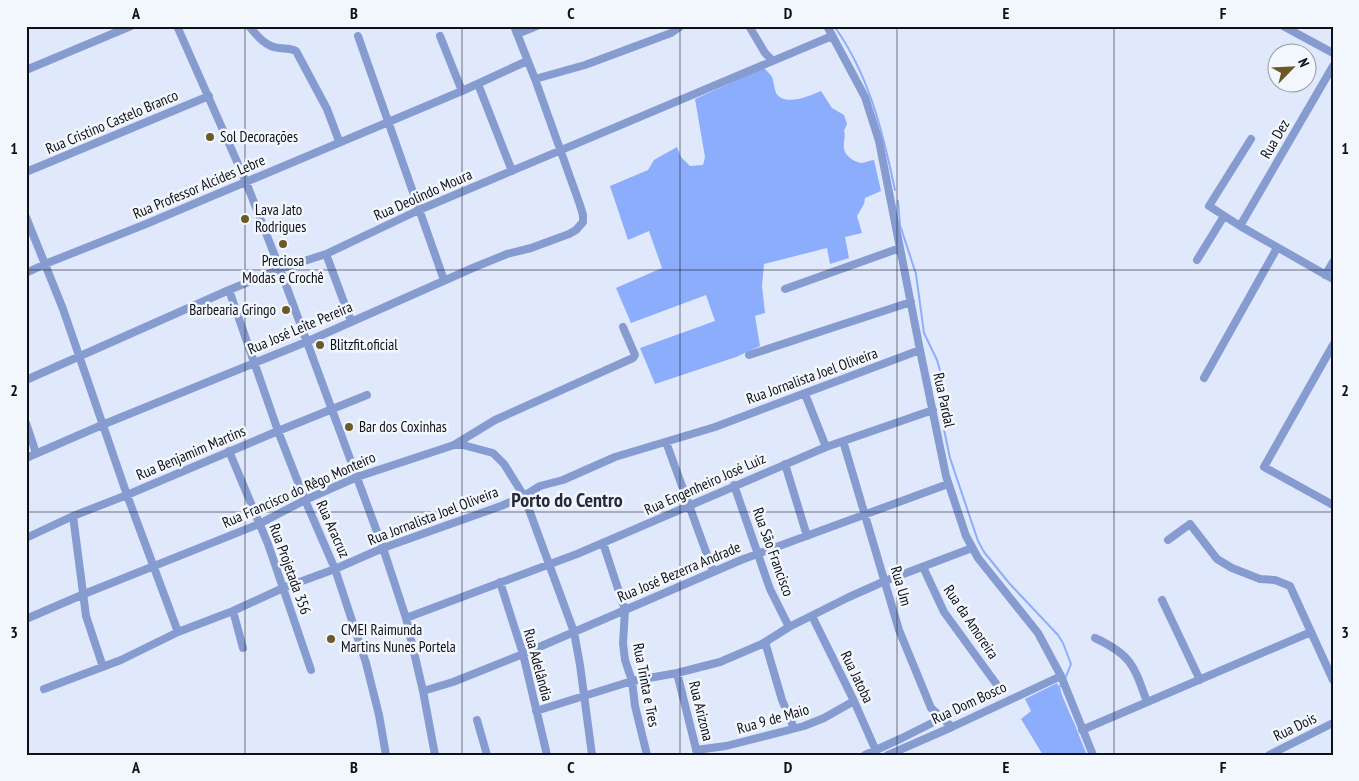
<svg xmlns="http://www.w3.org/2000/svg" width="1359" height="781" font-family="'PT Sans Narrow',sans-serif">
<style>
.forest{fill:#8cadfb}
.lines{fill:none;stroke-linecap:round;stroke-linejoin:round}
.stream{stroke:#8daefc;stroke-width:2}
.minor{stroke:#869cd0;stroke-width:8}
.grid{fill:none;stroke:#0f1118;stroke-width:1;stroke-opacity:0.55}
.poi-dot{fill:#6d5827;stroke:#f2f6fd;stroke-width:2}
.labels{text-anchor:middle;stroke-width:5;stroke-linejoin:round;paint-order:stroke}
.street-label{font-size:15px;fill:#0f1118;stroke:#f2f6fd}
.poi-label{font-size:15px;fill:#0f1118;stroke:#f2f6fd;text-anchor:start}
.district-label{font-size:20px;font-weight:bold;fill:#252b3a;stroke:#f2f6fd}
.neatline{fill:none;stroke:#0f1118;stroke-width:2}
.grid-label{font-size:16px;text-anchor:middle;font-weight:bold;fill:#0f1118}
</style>
<rect width="100%" height="100%" fill="#e0e8fc"/>
<path class="forest" d="M764,68C767,71 770,74 772,77C774,82 774,88 776,93C785,107 809,96 821,91L832,108L844,115L847,124L844,131C846,138 843,141 844,148C844,155 854,162 861,163C865,163 870,160 874,160L881,191L865,198L864,204L857,216L862,233L845,237L849,258L830,264L827,248L764,264L762,286L765,313L755,316L760,346L736,357L655,384L640,348L715,321L706,295L631,323L616,288L662,268L649,231L628,240L610,186L648,170L654,160L677,147L681,157L690,166L703,165L705,157L695,99Z
M1057,683L1087,755H1043L1021,719L1031,711L1025,699Z"/>
<g class="lines">
<path class="stream" d="M834,26C869,74 883,133 895,190
M898,201L900,225L916,274L924,333L937,360L943,381L944,390L942,420L950,458L978,541L984,552L1009,583L1058,635L1063,643L1071,664L1065,679
M1061,685L1059,687L1062,701L1074,725L1085,755"/>
<path class="minor" d="M177,26L246,182L280,269L383,548L406,618L423,691L435,755
M249,26C257,36 266,47 279,48C286,49 290,48 296,51L327,109L339,141
M749,26L765,53L772,60
M827,26L865,97L879,141L920,350L946,476L966,536L978,558L1038,633L1061,676L1093,755
M1283,26L1333,53
M517,34L537,26
M358,36L444,280
M440,36L462,91
M26,70L131,26
M535,79L585,65L671,33L681,26
M478,84L512,171
M1251,139L1209,206L1240,226L1333,279
M26,172L209,96
M26,217L63,309L127,495L178,632
M1240,226L1333,66
M326,254L351,321
M1197,260L1224,216
M26,273L45,264L146,224L462,91L527,61
M1325,275L1333,262
M785,289L900,248
M229,290L278,431L305,500L335,569L366,663L379,715L386,755
M1333,345L1264,467L1333,505
M749,355L911,302
M1204,378L1277,248
M26,380L229,290L280,269L326,254L419,210L832,36
M805,394L826,447
M26,423L36,453
M843,441L899,630L931,708L952,727
M666,442L713,571
M454,445H463L493,453L504,464L524,496L574,632L580,665L592,755
M229,451L268,544L311,670
M26,458L102,425L306,342L475,267L507,254L531,248L569,234L576,230L583,222V215L580,205L535,79L514,26
M785,464L807,536
M734,485L770,589L789,627
M73,516L86,616L103,667
M26,538L73,516L127,495L278,431L367,395
M1168,540L1190,524L1217,559L1232,568L1260,579L1275,580L1290,586L1333,680
M603,543L625,610L623,643L625,660L632,681L635,706L647,755
M500,582L523,654L547,755
M1162,600L1200,680
M233,611L243,648
M812,616L854,701L876,751
M406,618L577,554L826,447L933,410
M26,619L84,594L259,524L305,500L357,477L454,445L495,420L633,358L635,355L623,327
M1095,638C1132,655 1134,666 1147,702
M765,642L782,700L794,728
M677,673L697,753
M44,689L121,660L178,632L233,611L283,588L335,569L383,548L501,506L524,496L540,486L563,480L615,457L715,427L920,350
M423,691L453,682L523,654L741,560L948,484
M536,711L632,681L677,673L720,662L762,644L789,627L849,597L885,581L972,548
M477,720L487,755
M1082,730L1311,632
M696,750L726,746L804,726L824,718L854,701
M865,755L902,738L1000,689L944,612L923,567
M888,755L952,727L1061,676
M1269,755L1333,723"/>
</g>
<path class="grid" d="M245,26V755M462,26V755M680,26V755M897,26V755M1114,26V755M26,270H1333M26,512H1333"/>
<g class="poi-dot">
<circle cx="210" cy="137" r="5"/>
<circle cx="245" cy="219" r="5"/>
<circle cx="283" cy="244" r="5"/>
<circle cx="286" cy="310" r="5"/>
<circle cx="320" cy="345" r="5"/>
<circle cx="349" cy="427" r="5"/>
<circle cx="331" cy="639" r="5"/>
</g>
<g class="labels">
<g class="street-label">
<text transform="translate(112 122) rotate(-23)" y="5">Rua Cristino Castelo Branco</text>
<text transform="translate(1275 139) rotate(-60)" y="5">Rua Dez</text>
<text transform="translate(199 187) rotate(-23)" y="5">Rua Professor Alcides Lebre</text>
<text transform="translate(423 195) rotate(-24)" y="5">Rua Deolindo Moura</text>
<text transform="translate(300 328) rotate(-23)" y="5">Rua José Leite Pereira</text>
<text transform="translate(812 376) rotate(-20)" y="5">Rua Jornalista Joel Oliveira</text>
<text transform="translate(944 400) rotate(78)" y="5">Rua Pardal</text>
<text transform="translate(191 453) rotate(-23)" y="5">Rua Benjamim Martins</text>
<text transform="translate(705 484) rotate(-24)" y="5">Rua Engenheiro José Luiz</text>
<text transform="translate(299 490) rotate(-24)" y="5">Rua Francisco do Rêgo Monteiro</text>
<text transform="translate(433 516) rotate(-21)" y="5">Rua Jornalista Joel Oliveira</text>
<text transform="translate(333 529) rotate(66)" y="5">Rua Aracruz</text>
<text transform="translate(773 552) rotate(70)" y="5">Rua São Francisco</text>
<text transform="translate(290 569) rotate(70)" y="5">Rua Projetada 356</text>
<text transform="translate(679 572) rotate(-23)" y="5">Rua José Bezerra Andrade</text>
<text transform="translate(901 586) rotate(74)" y="5">Rua Um</text>
<text transform="translate(971 622) rotate(56)" y="5">Rua da Amoreira</text>
<text transform="translate(538 665) rotate(75)" y="5">Rua Adelândia</text>
<text transform="translate(857 677) rotate(64)" y="5">Rua Jatoba</text>
<text transform="translate(646 685) rotate(79)" y="5">Rua Trinta e Tres</text>
<text transform="translate(969 703) rotate(-25)" y="5">Rua Dom Bosco</text>
<text transform="translate(701 711) rotate(76)" y="5">Rua Arizona</text>
<text transform="translate(773 719) rotate(-16)" y="5">Rua 9 de Maio</text>
<text transform="translate(1295 727) rotate(-26)" y="5">Rua Dois</text>
</g>
<g class="poi-label">
<text x="220" y="142">Sol Decorações</text>
<text x="255" y="215">Lava Jato<tspan x="255" dy="17">Rodrigues</tspan></text>
<text x="283" y="266" text-anchor="middle">Preciosa<tspan x="283" dy="17">Modas e Crochê</tspan></text>
<text x="276" y="315" text-anchor="end">Barbearia Gringo</text>
<text x="330" y="350">Blitzfit.oficial</text>
<text x="359" y="432">Bar dos Coxinhas</text>
<text x="341" y="635">CMEI Raimunda<tspan x="341" dy="17">Martins Nunes Portela</tspan></text>
</g>
<g class="district-label">
<text x="567" y="507">Porto do Centro</text>
</g>
</g>
<rect width="1359" height="781" fill="none" stroke="#f2f6fd" stroke-width="55"/>
<g transform="translate(1292 68) rotate(66)"><circle r="24" fill="#f2f6fd" stroke="#979aa1"/>
<path d="M0-4L9 19L0 12L-9 19Z" fill="#6d5827"/>
<text y="-8" font-size="14" font-weight="bold" text-anchor="middle" fill="#0f1118">N</text>
</g>
<rect x="28" y="28" width="1304" height="726" class="neatline"/>
<g class="grid-label">
<text x="136" y="19">A</text>
<text x="354" y="19">B</text>
<text x="571" y="19">C</text>
<text x="788" y="19">D</text>
<text x="1006" y="19">E</text>
<text x="1223" y="19">F</text>
<text x="14" y="154">1</text>
<text x="1345" y="154">1</text>
<text x="14" y="396">2</text>
<text x="1345" y="396">2</text>
<text x="14" y="638">3</text>
<text x="1345" y="638">3</text>
<text x="136" y="773">A</text>
<text x="354" y="773">B</text>
<text x="571" y="773">C</text>
<text x="788" y="773">D</text>
<text x="1006" y="773">E</text>
<text x="1223" y="773">F</text>
</g>
</svg>
